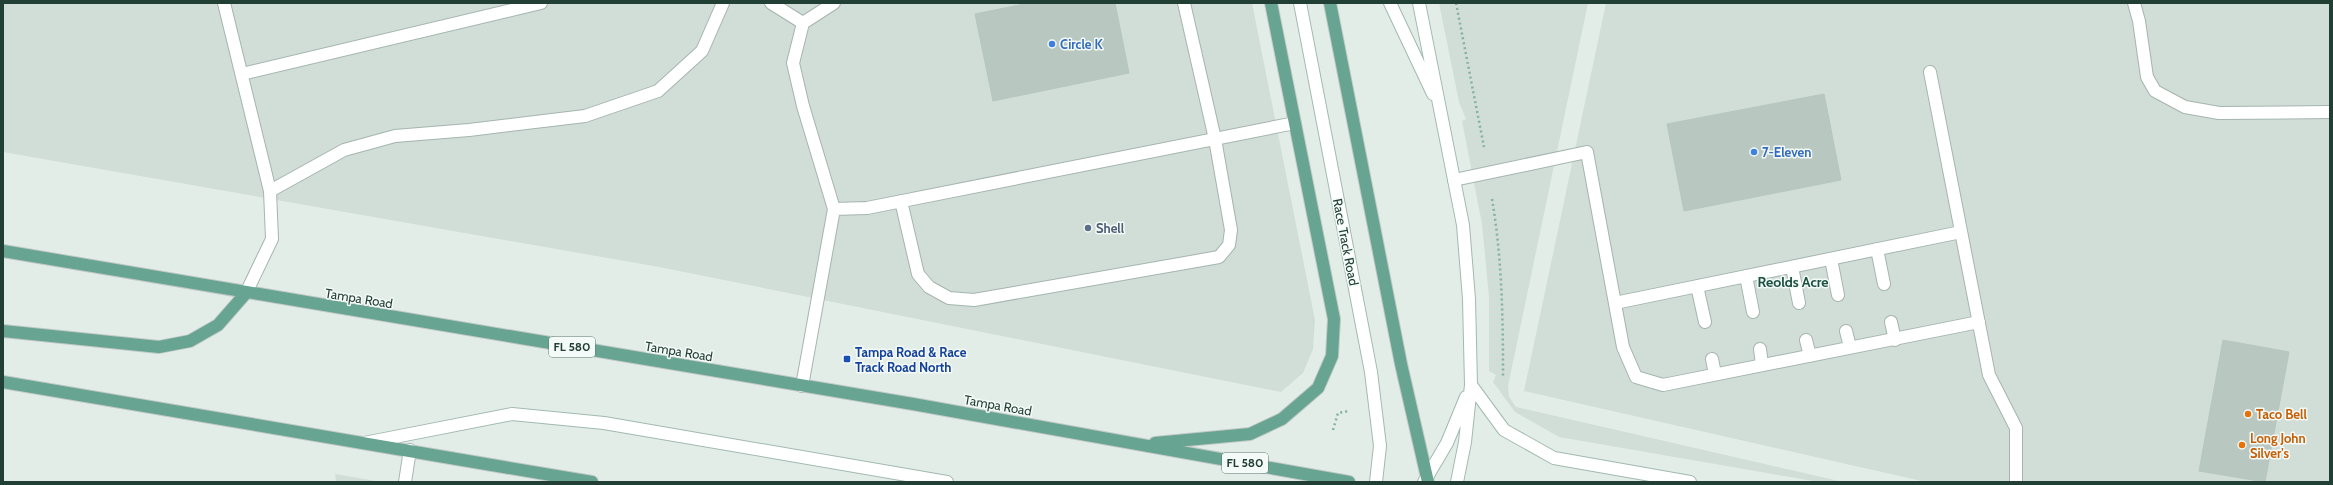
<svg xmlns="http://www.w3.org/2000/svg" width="2333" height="485" font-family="Cabin,sans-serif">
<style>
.built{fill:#d1ddd7}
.building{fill:#b8c8c1;stroke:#b5c7bf}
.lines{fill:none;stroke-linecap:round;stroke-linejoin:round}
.lane-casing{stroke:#a5b5af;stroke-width:14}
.secondary-casing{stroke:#a1b9b0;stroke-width:14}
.primary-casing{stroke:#c1c9c7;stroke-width:14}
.path{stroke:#83b2a1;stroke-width:2.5;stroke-dasharray:2 3;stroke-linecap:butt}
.lane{stroke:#fff;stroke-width:12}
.secondary{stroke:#fff;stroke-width:12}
.primary{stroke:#67a491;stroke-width:12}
.shop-dot{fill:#3f7fe0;stroke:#f4faf7;stroke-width:1.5}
.service-dot{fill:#5c6f8a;stroke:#f4faf7;stroke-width:1.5}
.transit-dot{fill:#1a4fb4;stroke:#f4faf7;stroke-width:1.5}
.food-dot{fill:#e8710a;stroke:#f4faf7;stroke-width:1.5}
.labels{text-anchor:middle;stroke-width:3;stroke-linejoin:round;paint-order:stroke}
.shield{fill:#f4faf7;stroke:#617770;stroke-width:1}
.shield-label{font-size:12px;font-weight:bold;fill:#223f36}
.shop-label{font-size:13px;font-weight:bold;fill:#366cbe;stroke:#f4faf7;text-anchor:start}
.service-label{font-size:13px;font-weight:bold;fill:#4e5e75;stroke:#f4faf7;text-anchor:start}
.street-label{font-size:13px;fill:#223f36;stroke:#f4faf7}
.transit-label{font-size:13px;font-weight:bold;fill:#164399;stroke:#f4faf7;text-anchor:start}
.food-label{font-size:13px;font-weight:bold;fill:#c56008;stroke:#f4faf7;text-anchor:start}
.neighbourhood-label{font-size:14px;font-weight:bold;fill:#1d5243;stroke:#f4faf7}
</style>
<rect width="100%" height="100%" fill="#e3ede8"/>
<path class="built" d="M3,3H1252L1315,320L1313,349L1303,373L1281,392L659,267L3,152Z
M1439,3H1588L1508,386L1509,397L1516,407L1843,482H1819L1559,437L1515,412L1493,382L1496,375L1489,371V297L1482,224L1462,121L1466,119L1459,102Z
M1606,3H2330V482H1926L1524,391Z
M335,474L382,482H336Z"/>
<path class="building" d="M1029,3H1115L1129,73L993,101L975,14Z
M1824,94L1841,180L1684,211L1667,124Z
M2223,340L2289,352L2265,482L2199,471Z"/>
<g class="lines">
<g class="lane-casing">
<path id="lane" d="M224,3L270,191L272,239L246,293
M771,3L803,23
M834,3L803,23L793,63L803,106L834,209L867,208L1295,123
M2134,3L2139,21L2147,77L2155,91L2185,107L2219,113L2330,112
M1930,72L1989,375L2016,428V482
M242,74L541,3
M1454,180L1587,152L1623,347L1636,377L1663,385L1979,322
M270,191L344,150L395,136L469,130L585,116L658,91L702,51L723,3
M901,201L918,274L929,287L949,298L974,300L1219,257L1229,245L1231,230L1215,139L1184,3
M1877,249L1884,284
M1831,259L1838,295
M1792,267L1799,303
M1746,276L1753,312
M1697,286L1705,322
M1615,303L1961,232
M1891,322L1895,340
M1846,331L1850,347
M1806,340L1810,356
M1760,349L1762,365
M1712,359L1715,374
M802,386L834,209
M405,482L410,450"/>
</g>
<g class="secondary-casing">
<path id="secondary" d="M1300,3L1371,372L1380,446L1376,482
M1390,3L1433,94
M1419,3L1463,225L1469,299L1471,385L1465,442L1457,482
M1471,385L1504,430L1554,458L1690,482
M364,443L512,414L604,423L947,482
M1424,482L1447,443L1466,397"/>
</g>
<g class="primary-casing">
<path id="primary" d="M1330,3L1401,364L1428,482
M3,251L913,404L1349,482
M3,331L159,347L190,341L218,325L246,293
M3,382L592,482
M1155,443L1250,434L1282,419L1318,388L1332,356L1334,319L1271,3"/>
</g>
<path class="path" d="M1456,3L1484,147
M1492,199C1502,258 1503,317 1503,376
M1333,430L1338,413L1349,411"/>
<use href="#lane" class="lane"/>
<use href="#secondary" class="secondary"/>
<use href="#primary" class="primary"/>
</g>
<g class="shop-dot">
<circle cx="1052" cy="44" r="4"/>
<circle cx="1754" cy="152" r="4"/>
</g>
<circle class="service-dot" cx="1088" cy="228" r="4"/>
<rect class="transit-dot" x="843" y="355" width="8" height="8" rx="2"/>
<g class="food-dot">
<circle cx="2248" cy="414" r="4"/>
<circle cx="2242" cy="445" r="4"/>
</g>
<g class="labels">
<g class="shield">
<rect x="549" y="337" width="46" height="20" rx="3"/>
<rect x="1222" y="453" width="46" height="20" rx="3"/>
</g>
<g class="shield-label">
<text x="572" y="351">FL 580</text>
<text x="1245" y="467">FL 580</text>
</g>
<g class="shop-label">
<text x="1060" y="49">Circle K</text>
<text x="1762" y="157">7-Eleven</text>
</g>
<g class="service-label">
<text x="1096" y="233">Shell</text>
</g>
<g class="street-label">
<text transform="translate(1346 242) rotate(79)" y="5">Race Track Road</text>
<text transform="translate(359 298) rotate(9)" y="5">Tampa Road</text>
<text transform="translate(679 351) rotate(9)" y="5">Tampa Road</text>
<text transform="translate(998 405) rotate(10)" y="5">Tampa Road</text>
</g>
<g class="transit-label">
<text x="855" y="357">Tampa Road &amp; Race<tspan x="855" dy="15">Track Road North</tspan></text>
</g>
<g class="food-label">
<text x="2256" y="419">Taco Bell</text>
<text x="2250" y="443">Long John<tspan x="2250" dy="15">Silver's</tspan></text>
</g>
<g class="neighbourhood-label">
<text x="1793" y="287">Reolds Acre</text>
</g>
</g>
<rect width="2333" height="485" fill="none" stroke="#223f36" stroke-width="8"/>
</svg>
